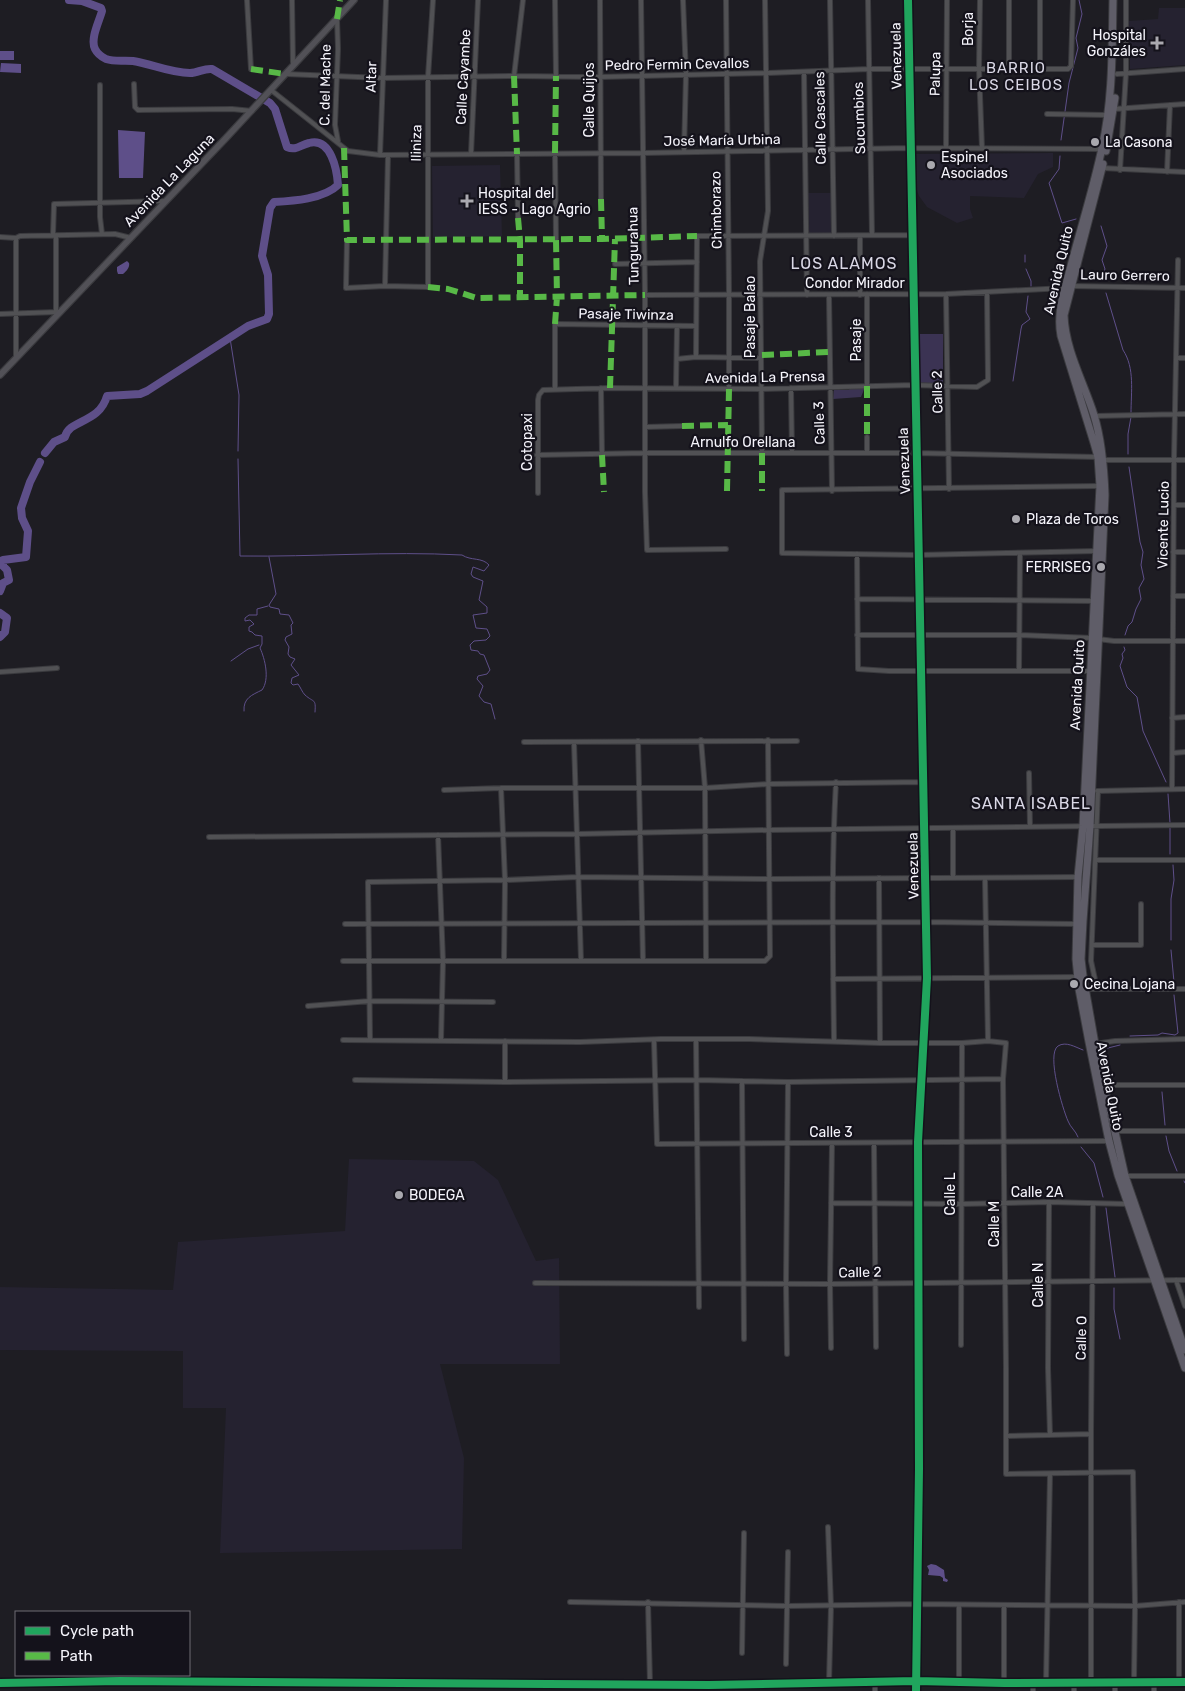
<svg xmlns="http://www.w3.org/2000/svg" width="1185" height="1691" font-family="Rubik,sans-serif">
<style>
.built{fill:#252230}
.green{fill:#3b3353}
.water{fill:#5e4f89}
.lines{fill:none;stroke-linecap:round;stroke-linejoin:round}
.stream{stroke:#5e4f89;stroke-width:1}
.river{stroke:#5e4f89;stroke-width:8}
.street-casing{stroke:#3b3b3f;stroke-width:6}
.secondary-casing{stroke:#3b3b3f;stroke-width:8}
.highway-casing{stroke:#3b3b3f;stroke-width:9}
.street{stroke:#515154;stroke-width:4}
.secondary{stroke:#525157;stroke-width:5.5}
.highway{stroke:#5f5d68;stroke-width:7}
.quiet{stroke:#58b947;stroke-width:6;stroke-dasharray:12 6;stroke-linecap:butt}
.cycleway-casing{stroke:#14121b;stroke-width:11}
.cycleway{stroke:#20a55d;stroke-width:8}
.poi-dot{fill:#aaa9af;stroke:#14121b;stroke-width:2}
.labels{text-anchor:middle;stroke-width:4.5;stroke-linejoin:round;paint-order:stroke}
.street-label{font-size:14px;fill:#f5f4fb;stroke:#14121b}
.poi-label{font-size:14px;fill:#f5f4fb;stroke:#14121b;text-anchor:start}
.neighbourhood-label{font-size:15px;letter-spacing:1px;fill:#dad8e6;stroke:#14121b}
.quarter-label{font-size:16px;letter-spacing:1px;fill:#dad8e6;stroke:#14121b}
</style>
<rect width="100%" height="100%" fill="#1e1d23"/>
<path class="built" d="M1159,8H1185V65L1130,69L1129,21L1158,19Z
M1053,153V167L1038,174L1024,198L970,196V209L973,218L957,223L927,207L919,196L916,188L915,154Z
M500,165L502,236L433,238L432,166Z
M808,193H832V234H809Z
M349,1159L474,1161L498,1180L536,1261L559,1258L560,1364H440L464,1458L462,1549L220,1553L226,1408H183V1351L0,1350V1287L173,1290L178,1242L345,1231Z"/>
<path class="green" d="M918,334H943V384H917Z
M850,387H865L861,397L833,399L834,390H849Z"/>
<path class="water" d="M0,51H14V60H0Z
M1,63L21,64V73L0,72Z
M118,130L145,132L143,178H119Z
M127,261L129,263C130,267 127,271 123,274H118L117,271V267Z
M931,1564L936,1565L944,1570L945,1578L948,1580L947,1582L943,1581V1578L940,1576L928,1575L929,1570L927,1566Z"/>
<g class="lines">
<path class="stream" d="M1061,140L1069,83L1078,48L1076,38L1082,14L1079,0
M1060,156L1059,169L1049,183L1062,223L1076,219
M1025,255V262
M1026,269L1031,281V286
M1100,281L1105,269L1102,260L1107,246L1101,226
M1106,293L1123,350C1135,368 1131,392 1131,413
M230,338L239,395L238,451
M1013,381L1021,329L1022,325L1030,319L1026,312L1028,296
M1128,454V434L1131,417
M238,459L240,556C314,557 388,551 462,555C471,561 482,557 489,565L484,571L473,567L471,574L473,577L483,581L479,600L487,607V613L473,615L476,628L487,629L490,636L486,640L474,641L470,645L471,650L478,651L480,654L484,655L490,670L487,674L478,676L477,679L483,686L479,696L484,702L491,704L495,719
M269,557L276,594L269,605L270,607L279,609L280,614L289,615L293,623L291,625L292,634L286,637L285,640L289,647L288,654L290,657L295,659L291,665L299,675L292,678L291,683L293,685L298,684C301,688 302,692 305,695C314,703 316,698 315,712
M1125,635L1128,626L1132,622L1136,609L1141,599L1139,588L1144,579L1141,565L1143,552L1140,542L1129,467
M1124,647L1125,650L1122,654L1123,658L1120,666L1127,687L1137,697L1143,731L1166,782
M231,661L248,649L259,645
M244,711C243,698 252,695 262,690C270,679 265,659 260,648L262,644V636L255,635L252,632L249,631V627L254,624L250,620L245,621V618L249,615H257V609L268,606
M1168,794L1170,823
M1170,827V854
M1171,940V899L1174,880L1173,865
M1171,950L1174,982
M1130,1036L1158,1035L1162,1033L1175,1035L1178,1033L1174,995
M1104,1049L1120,1045
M1162,1092L1165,1125
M1166,1136L1169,1151L1177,1171
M1078,1137C1076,1131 1070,1127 1068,1121C1063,1110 1046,1054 1058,1046C1066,1041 1075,1047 1083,1050
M1081,1147L1094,1163L1103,1197
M1184,1181L1185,1183
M1106,1208L1115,1277
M1114,1288V1309L1120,1339"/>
<path class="river" d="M45,453L54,442L65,437C69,419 99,424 107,396L140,394L147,391L248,326L267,319L269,314L268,275L262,256L270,208L274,202C293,201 324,199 338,185C337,170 331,137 309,143C300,145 296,151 287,147L275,109L270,103L212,69C204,68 198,73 190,73C170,73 152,64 133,61C124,60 115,62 106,59C102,57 97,53 95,49C90,39 99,22 102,11L101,8L82,1L69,0
M0,591L3,583L9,580L7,570L3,566V560L26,557L28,531L22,518L21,508L30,482L40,462
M0,613L7,618L5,632L0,637"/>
<g class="street-casing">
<path id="street" d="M247,0L251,69
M292,0L293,65
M555,0L556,76
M600,0L601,199
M641,0L645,295V492L647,550L726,549
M683,0L686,74L684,152
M726,0L729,295V389
M830,0L834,236
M868,0L872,235
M908,0L927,978L918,1142L919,1469L916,1691
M980,0L979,69L982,148
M1009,0V69
M337,19L338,49L335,125L338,141
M1040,69V0
M804,72L807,295
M286,74L382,78L514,76L599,77L768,73L869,69H1068L1071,66L1073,0
M1117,74L1185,69
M514,76L523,0
M134,84L135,107L138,110L232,109L252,111
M100,85V217L102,234
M271,90L348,151L380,155L643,153L909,148L1102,149
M1114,109L1185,104
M1047,114L1107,115
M946,148L947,0
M555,153L556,239
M471,154L478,0
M517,154L518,218
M380,155L386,0
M1102,168L1185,172
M1120,170L1126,73V0
M1167,172L1170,105
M53,235L54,204L166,201
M56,235V312
M0,237L16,238L20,236L115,234L131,238
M347,240L346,288L385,286L428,287V77L433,0
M615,264L697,262
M385,286L388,155
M1071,286L1185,288
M946,294L949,489
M645,295L946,294L1065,288
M829,295L832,491
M860,295V236
M0,314L57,312
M696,357L697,236L912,235
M16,358V238
M1177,358H1185
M677,359L696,357L761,358
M867,386V294
M601,388L602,455
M676,388L677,326
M791,388L792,453
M555,389V324L696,326
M1094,416L1185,414
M645,427L682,426
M867,437V453
M762,453L760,261L768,211L765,0
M537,455L645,453H916L1098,457
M1104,460H1185
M538,493V400L539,395L543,390L610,388L762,389L914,385L977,387L988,380L987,293
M1174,505H1185
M1097,551L918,555L782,553V490L1100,486
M1173,552H1185
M857,554L858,669L889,671H1090
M1173,596H1185
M857,599L1095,601
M857,635H1020L1092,638
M1098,639L1114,641H1185
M1019,671L1020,554
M0,672L57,668
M1172,718L1185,717
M701,740L705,788L706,960
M638,741L643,961
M524,742L797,741
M574,742L581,960
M1173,753L1185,752
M1029,773L1030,827
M501,788L505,880L504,961
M1172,789L1174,459L1178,260
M444,790L501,788H705L768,784L923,782
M1097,791L1185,789
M953,828V878
M438,835L443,961L441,1040
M209,837L577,834L769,830L1185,825
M1097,860H1185
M879,878L880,1043
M985,878L988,1041
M345,924L927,922L1077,924
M1092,945H1141V904
M343,961H765L770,956L768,740
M833,979L1078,977
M1085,989H1185
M1097,989L1091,961L1098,791
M308,1006L370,1001L493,1002
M370,1039L368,882L505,880L578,877L769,879L1078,877
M696,1039L699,1307
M343,1040L580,1042L661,1039H749L880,1043H962L988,1041L1006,1043L1003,1079L1006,1368V1474L1133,1472L1135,1606L1134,1681
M654,1040L657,1144L1109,1141
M834,1041C833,955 831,869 836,782
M1095,1044L1115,1041L1185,1039
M355,1080L505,1082L698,1080L788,1082L1003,1079
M742,1081L744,1339
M505,1082V1041
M1105,1087L1115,1085H1185
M1115,1131H1185
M874,1144L876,1347
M1125,1176H1185
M1049,1202L1048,1368L1050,1435
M831,1203L961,1204L1049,1202L1128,1204
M1176,1280L1185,1306
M535,1283L830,1284L1185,1280
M961,1345L962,1043
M831,1348L830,1284L832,1143
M787,1354L786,1284L788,1082
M1006,1436L1091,1434
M828,1527L831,1606L829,1682
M570,1602L787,1606L917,1604L1135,1606L1185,1602
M648,1602L650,1684
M1179,1602V1682
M742,1653L744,1533
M786,1664L788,1552
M875,1682V1691
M959,1682V1605
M1115,1682V1691
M1154,1682V1691
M0,1683L120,1681L709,1685L916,1681L1004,1683L1185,1682
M1004,1683V1606
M1033,1683V1691
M1046,1683L1050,1474
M1074,1683V1691
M1091,1683V1434L1093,1205"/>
</g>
<g class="secondary-casing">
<path id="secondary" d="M0,375L226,138L354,0"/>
</g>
<g class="highway-casing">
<path id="highway" d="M1113,0C1112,50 1113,99 1102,148C1094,186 1082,224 1072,262C1066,286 1056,311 1061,336L1094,443L1098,457L1100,486L1083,826L1078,877L1076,959L1079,989L1089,1042L1109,1141L1118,1175L1185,1368
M1106,151L1115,98
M1103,164L1064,315C1065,350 1084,383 1094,415C1102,441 1104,468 1105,495L1090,826L1083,921L1081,959L1083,976L1095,1044L1125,1176L1185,1350"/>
</g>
<use href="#street" class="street"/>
<use href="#secondary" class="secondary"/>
<use href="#highway" class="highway"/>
<path class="quiet" d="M337,19L340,0
M251,69L285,74
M514,76L517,154
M344,148L347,240L602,239L697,236
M555,153L556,76
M601,199L602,239
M518,218L520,240V298
M428,287L448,289L477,298L645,295
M555,324L557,297L556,239
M762,355L829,352
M867,386V437
M610,388L615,239
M682,426L728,425
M762,453V491
M602,455L604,492
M727,491L729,389"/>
<g class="cycleway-casing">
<path id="cycleway" d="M908,0L927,978L918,1142L919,1469L916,1691
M0,1683L120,1681L709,1685L916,1681L1004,1683L1185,1682"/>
</g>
<use href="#cycleway" class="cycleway"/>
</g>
<g class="poi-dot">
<path d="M1154.5 35.5h5v5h5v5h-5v5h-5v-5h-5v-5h5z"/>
<circle cx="1095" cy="142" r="5"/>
<circle cx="931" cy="165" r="5"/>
<path d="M464.5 193.5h5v5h5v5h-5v5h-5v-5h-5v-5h5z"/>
<circle cx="1016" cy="519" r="5"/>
<circle cx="1101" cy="567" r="5"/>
<circle cx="1074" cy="984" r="5"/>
<circle cx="399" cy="1195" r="5"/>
</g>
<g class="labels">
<g class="street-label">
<text transform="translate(968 29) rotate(-90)" y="5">Borja</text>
<text transform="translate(896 56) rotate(-91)" y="5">Venezuela</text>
<text transform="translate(677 64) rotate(-1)" y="5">Pedro Fermin Cevallos</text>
<text transform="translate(935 74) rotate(-89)" y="5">Palupa</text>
<text transform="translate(371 77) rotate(-88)" y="5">Altar</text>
<text transform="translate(463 77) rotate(-87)" y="5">Calle Cayambe</text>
<text transform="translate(325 85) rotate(-89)" y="5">C. del Mache</text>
<text transform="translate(589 100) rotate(-90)" y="5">Calle Quijos</text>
<text transform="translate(820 118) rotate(-91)" y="5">Calle Cascales</text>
<text transform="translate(859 118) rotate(-92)" y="5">Sucumbios</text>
<text transform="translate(722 140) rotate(-1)" y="5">José María Urbina</text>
<text transform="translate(416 143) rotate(-89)" y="5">Iliniza</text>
<text transform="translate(169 180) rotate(-46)" y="5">Avenida La Laguna</text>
<text transform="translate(716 210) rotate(-91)" y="5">Chimborazo</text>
<text transform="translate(633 246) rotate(-91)" y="5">Tungurahua</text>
<text transform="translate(1058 270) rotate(-77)" y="5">Avenida Quito</text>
<text transform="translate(1125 275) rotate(1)" y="5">Lauro Gerrero</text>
<text x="855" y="288">Condor Mirador</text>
<text transform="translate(626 314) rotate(1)" y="5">Pasaje Tiwinza</text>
<text transform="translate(750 317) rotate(-90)" y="5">Pasaje Balao</text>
<text transform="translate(856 340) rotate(-90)" y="5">Pasaje</text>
<text transform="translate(765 377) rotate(-1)" y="5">Avenida La Prensa</text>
<text transform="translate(937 392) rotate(-91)" y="5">Calle 2</text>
<text transform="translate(819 423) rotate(-92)" y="5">Calle 3</text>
<text transform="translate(527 442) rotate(-90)" y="5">Cotopaxi</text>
<text x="743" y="447">Arnulfo Orellana</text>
<text transform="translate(904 461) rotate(-92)" y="5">Venezuela</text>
<text transform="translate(1163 525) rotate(-89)" y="5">Vicente Lucio</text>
<text transform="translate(1077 685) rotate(-87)" y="5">Avenida Quito</text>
<text transform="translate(913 866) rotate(-91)" y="5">Venezuela</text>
<text transform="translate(1110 1086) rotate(79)" y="5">Avenida Quito</text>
<text x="831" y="1137">Calle 3</text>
<text x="1037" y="1197">Calle 2A</text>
<text transform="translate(950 1194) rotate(-90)" y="5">Calle L</text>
<text transform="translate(994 1224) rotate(-90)" y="5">Calle M</text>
<text transform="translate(860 1272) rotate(-1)" y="5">Calle 2</text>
<text transform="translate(1038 1285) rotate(-90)" y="5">Calle N</text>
<text transform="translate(1081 1338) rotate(-89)" y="5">Calle O</text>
</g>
<g class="poi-label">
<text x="1146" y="40" text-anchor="end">Hospital<tspan x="1146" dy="16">Gonzáles</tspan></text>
<text x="1105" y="147">La Casona</text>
<text x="941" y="162">Espinel<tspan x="941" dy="16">Asociados</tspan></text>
<text x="478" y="198">Hospital del<tspan x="478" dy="16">IESS - Lago Agrio</tspan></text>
<text x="1026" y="524">Plaza de Toros</text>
<text x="1091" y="572" text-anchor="end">FERRISEG</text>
<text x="1084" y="989">Cecina Lojana</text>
<text x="409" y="1200">BODEGA</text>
</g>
<g class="neighbourhood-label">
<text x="1016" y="73">BARRIO<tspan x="1016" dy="17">LOS CEIBOS</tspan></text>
</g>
<g class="quarter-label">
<text x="844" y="269">LOS ALAMOS</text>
<text x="1031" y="809">SANTA ISABEL</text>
</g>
</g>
<rect x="15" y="1611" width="175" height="65" fill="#14121b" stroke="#6e6c75"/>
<rect x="25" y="1627" width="25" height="8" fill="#20a55d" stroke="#6e6c75"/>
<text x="60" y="1636" font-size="15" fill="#f5f4fb">Cycle path</text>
<rect x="25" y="1652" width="25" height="8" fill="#58b947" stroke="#6e6c75"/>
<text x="60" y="1661" font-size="15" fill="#f5f4fb">Path</text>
</svg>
